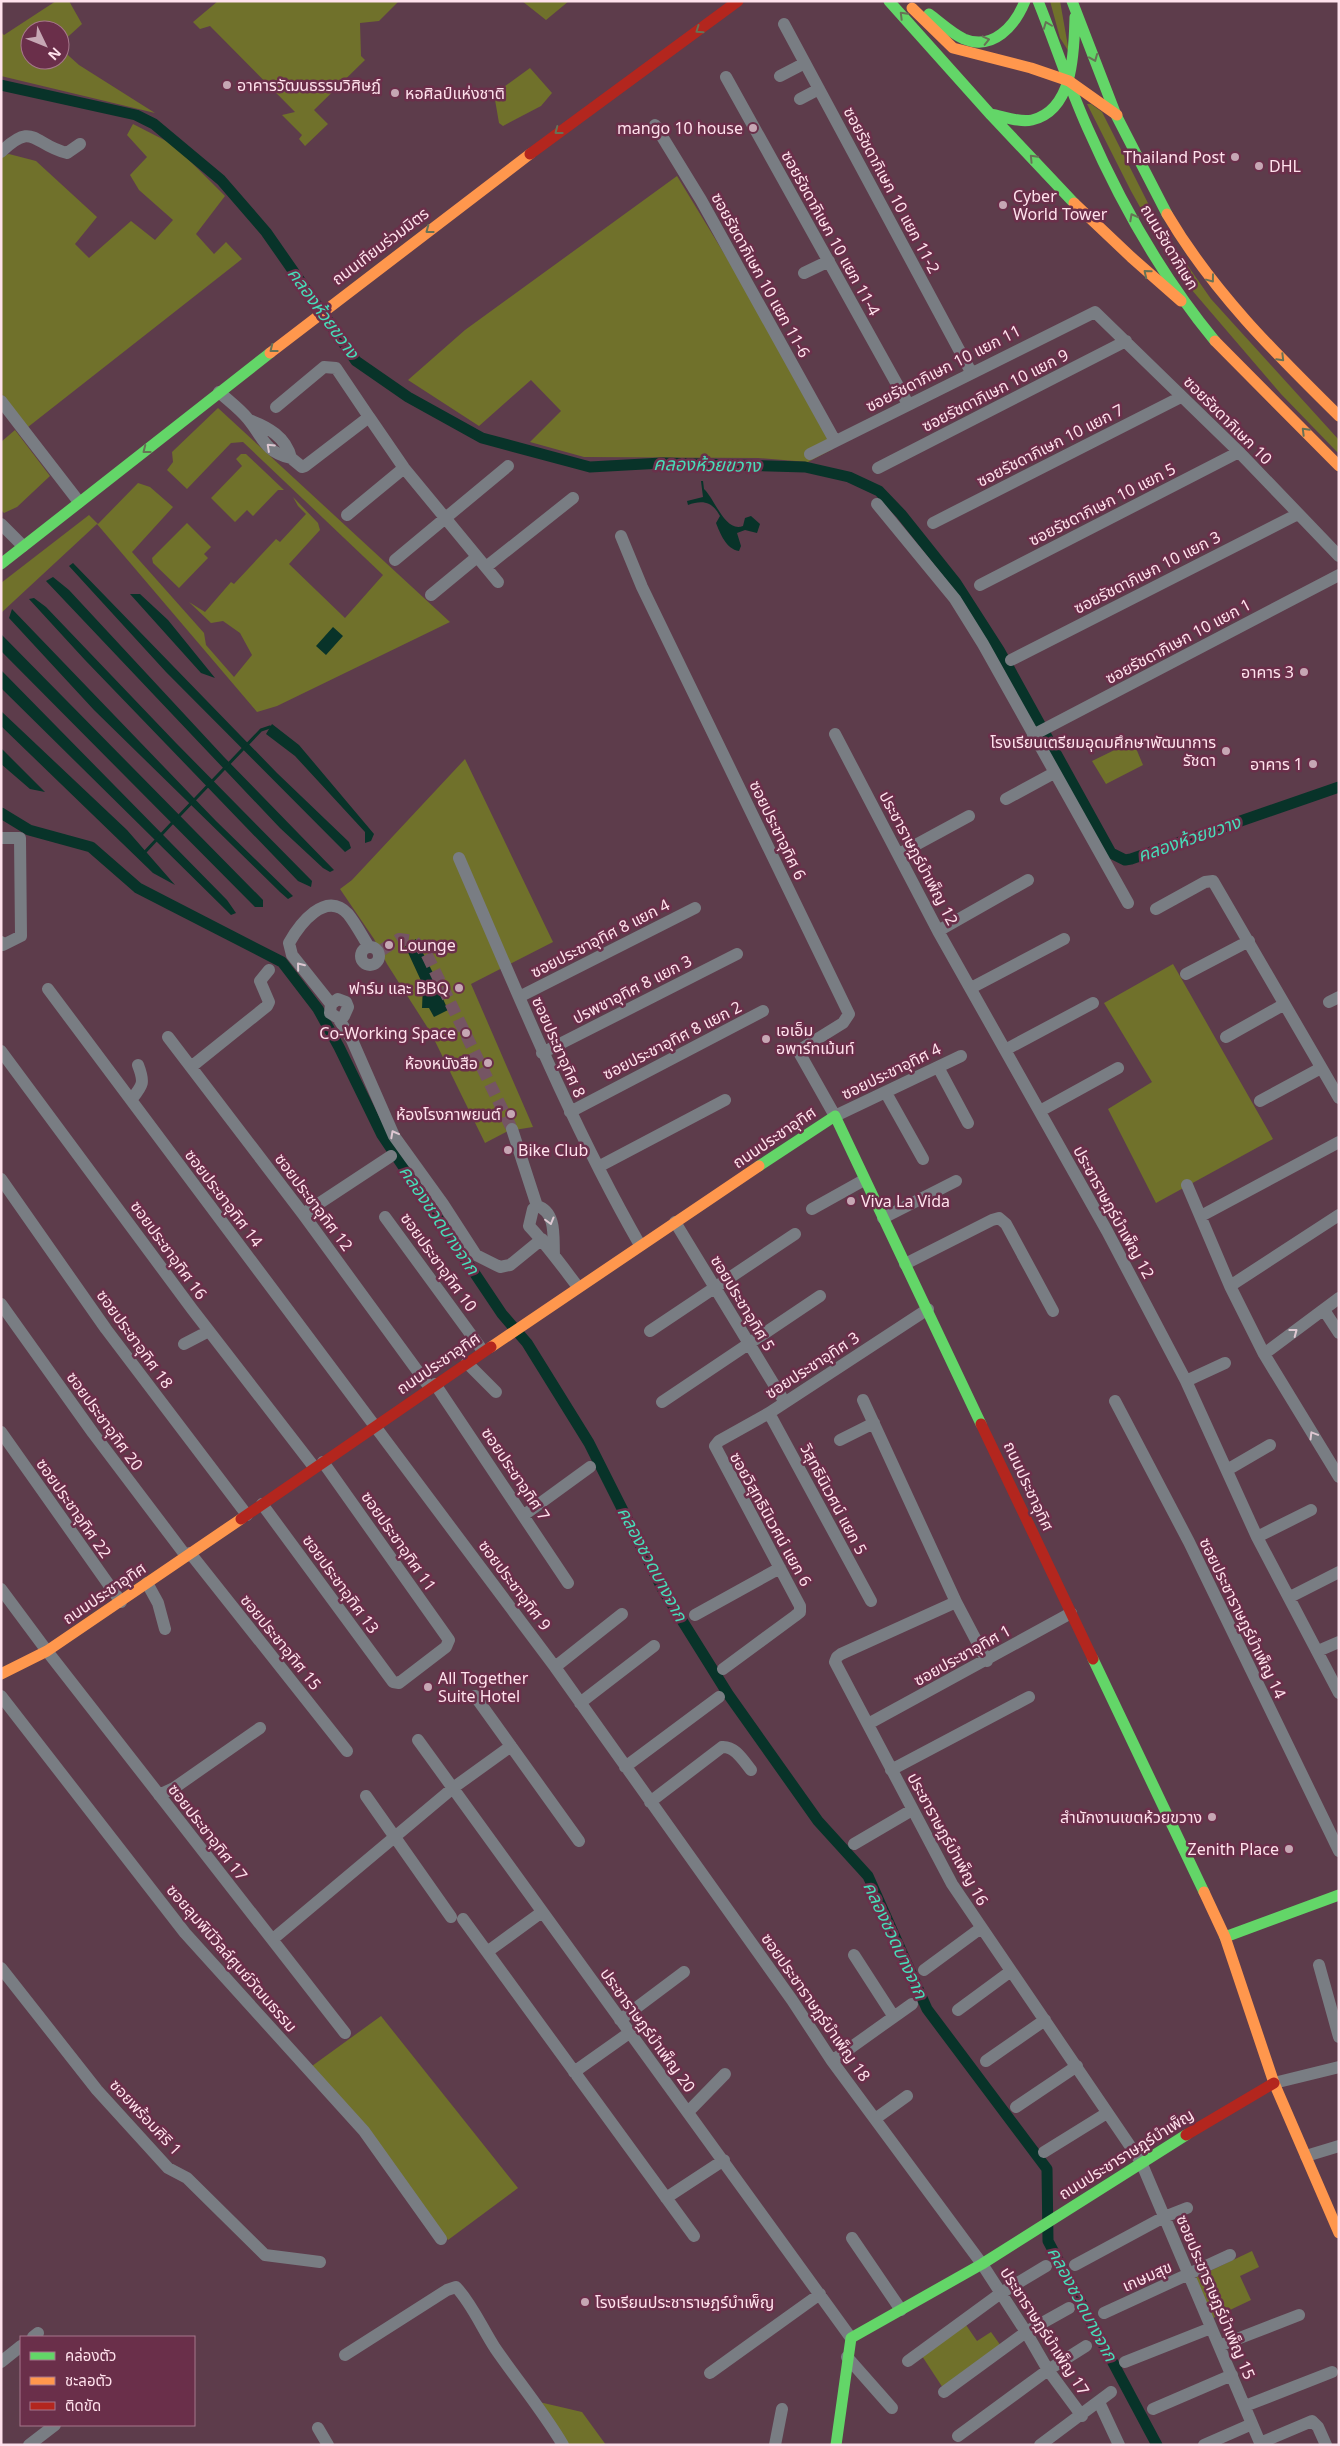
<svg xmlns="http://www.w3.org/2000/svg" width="1340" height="2446" font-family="Georgia,'Noto Sans Thai',serif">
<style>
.green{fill:#70712b}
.water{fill:#083329}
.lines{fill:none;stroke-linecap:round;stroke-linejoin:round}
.stream{stroke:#083329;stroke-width:3}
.canal{stroke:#083329;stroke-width:11}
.street-tunnel{stroke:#755563;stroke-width:12;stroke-dasharray:12 6;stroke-linecap:butt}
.street{stroke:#797d83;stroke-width:12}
.fast{stroke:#63d668;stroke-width:11}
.slow{stroke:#ff974d;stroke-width:11}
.jam{stroke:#b3261e;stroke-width:11}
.oneway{stroke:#677256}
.oneway2{stroke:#dec8d2}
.poi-dot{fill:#c6a7b4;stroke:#6a2f4a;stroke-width:2}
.labels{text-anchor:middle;stroke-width:5;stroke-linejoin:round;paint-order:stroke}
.poi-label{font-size:16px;fill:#ffe1ec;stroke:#6a2f4a;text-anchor:end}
.street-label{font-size:16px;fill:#ffe1ec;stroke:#6a2f4a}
.water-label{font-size:18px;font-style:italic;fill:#48dcb8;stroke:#6a2f4a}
</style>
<rect width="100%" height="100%" fill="#5d3c4b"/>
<path class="green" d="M56,1H69L82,24L60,44V30H30V60H60V48L79,65L155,113L1,76V32L4,35Z
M218,1H399L379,21L360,23L361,56L365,60L314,110L328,124L305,146L299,139L302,135L282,115L295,112L210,26L200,29L193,22Z
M522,1H569L546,20Z
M1050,1H1060L1069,52L1060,38Z
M530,68L552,93L541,106L503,126L499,123L494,94Z
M1087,104H1091L1102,112L1158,223L1211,299L1339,440V454L1281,394L1185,282L1159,241L1131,191Z
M133,124L174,145L225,196L196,234L214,254L226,242L242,259L28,427L1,393V156L9,154L36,161L97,217L75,244L89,258L131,221L155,240L173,220L139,190L130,175L147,157L127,135Z
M677,176L742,283L833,449L808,462L758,458L584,457L530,442L561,411L531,380L479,426L408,380L465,330Z
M218,408L450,622L277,706L257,712L97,524L1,613V583L89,515L98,524L138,483L150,487L173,507L132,552L204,633L206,645L234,677L252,655L240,633L223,621L211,623L189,602L205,612L231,582L234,584L276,539L280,542L306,514L298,506L293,497L318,523L320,530L289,564L345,618L383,575L243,442L231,443L187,489L167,470L173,462L172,452Z
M15,430L50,476L17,507L4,513L1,510V442Z
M241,454H246L284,490H278L253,516L247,510L235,522L211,498L242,466L236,459Z
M187,523L211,547L204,554L208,558L179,588L153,563L152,558Z
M1133,741L1143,765L1106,784L1092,761Z
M465,759L553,942L471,984L533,1127L508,1131L485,1143L431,1033L387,964L374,939L340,889L352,880Z
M1173,964L1273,1139L1156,1203L1108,1109L1152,1082L1104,1003Z
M381,2016L518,2188L448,2240L375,2138L312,2066Z
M1252,2251L1259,2267L1240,2276L1251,2300L1211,2319L1193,2279Z
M966,2325L977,2341L991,2332L1001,2346L943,2388L922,2356Z
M535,2401L582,2412L606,2445H566Z"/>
<path class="water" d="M701,481H703L704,489C715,499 725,533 743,526L745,518L751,516L760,524L757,533L745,530L737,533L741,546L739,551C726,549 720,533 716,523L720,516C712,501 702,500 688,505L687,501L703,497Z
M73,563L277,773L349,842L351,848L345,852L166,672L69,566Z
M53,577L69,590L224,757L334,870L330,872L323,868L280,828L46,581Z
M130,594H140L168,620L215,678L201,673Z
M34,598L46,607L176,743L312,881L311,887L298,881L85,660L29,599Z
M12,609L216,821L293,896L288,899L280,892L94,710L9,618Z
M333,627L343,636L326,655L316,646Z
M1,634L263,900V907H255L1,651Z
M1,670L227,900L236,913L231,915L1,688Z
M1,711L127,830L175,885L153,873L1,726Z
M272,724L299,745L374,834L371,841L365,843V832L295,756L266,734Z
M1,748L45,792L30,789L1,764Z
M416,939L439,985V990L448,1010L434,1017L429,1008H422L423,985L405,946Z"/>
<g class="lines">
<path class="stream" d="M178,817L261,730L270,727
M144,853L174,821"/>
<path class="canal" d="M1,85L136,115L154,124L221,180L266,232L356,361L408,397L482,438L590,467L662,463L805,467L849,477L879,491L901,514L956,583L999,650L1111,853L1125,860L1131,859L1339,787
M1,813L29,830L91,847L138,888L282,962L318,1009L339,1047L382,1135L502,1314L527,1343L589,1443L663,1590L728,1694L818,1821L868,1876L927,2009L1047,2169L1048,2241L1157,2445"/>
<path class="street-tunnel" d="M382,950L399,939L414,941L426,953L512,1129"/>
<path class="street" d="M784,24L971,372
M780,76L805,63
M726,77L908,404
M800,99L819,89
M655,125L701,200L835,441
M1,152C34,120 33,145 67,153L80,144
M804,273L829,261
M219,392C229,401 240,409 248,419C263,437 264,452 291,458C286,437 268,427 249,420
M1,401L79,502
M276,407L324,367L336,368L369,417
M810,454L1095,312L1239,452L1339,556
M291,458L302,467L305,466L369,417L404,468L498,582
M878,468L1126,341
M877,504L955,599L983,644L1128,903
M347,515L404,468
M933,523L1181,397
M1,524L23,546
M621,536L642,587L849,1014L843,1023L801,1049L800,1054L835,1116L961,1056
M395,560L508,466
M486,567L573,498
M980,585L1239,452
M431,595L477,557
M1011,660L1298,514
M835,734L938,931L1107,1231L1186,1381L1257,1537L1339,1693
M1033,735L1339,575
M1006,799L1054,773
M1,838H20L21,936L3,945L1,942
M899,854L969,816
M459,858C516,989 569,1121 640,1245
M1156,909L1205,882L1213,881L1339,1098
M938,931L1028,880
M361 956a9 9 0 1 1 18 0a9 9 0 1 1-18 0Z
M1186,974L1249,941
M971,988L1064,939
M48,989L555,1667L792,2000L832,2061L982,2264L1026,2332L1048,2370L1082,2416
M519,997L695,908
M1329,1002L1339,997
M331,1004L292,955L289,943C299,925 326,889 348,914C356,924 362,936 369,947
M338,1018L344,1016L348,1007L346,1002L338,999L331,1004L330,1013L338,1018L352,1040L394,1136L443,1204L476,1255L500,1267L510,1265L542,1239
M168,1037L303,1214L430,1388
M1226,1037L1283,1005
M1005,1050L1093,1003
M1,1051L192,1309L314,1467
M542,1053L737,954
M191,1067L267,1006L269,1002L260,981L269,970
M938,1067L968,1123
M886,1093L923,1159
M131,1100C143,1085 145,1083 138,1065
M1260,1101L1321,1068
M1040,1111L1118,1068
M570,1112L763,1011
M512,1129L537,1206
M598,1167L725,1100
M1,1179L106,1329L247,1515
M1187,1185L1230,1286L1264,1354L1339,1477
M812,1209L864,1180
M303,1214L391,1156
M1201,1216L1339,1142
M385,1217L483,1351
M883,1218L956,1181
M675,1222L784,1401
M554,1255C553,1238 557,1212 537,1206L533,1209L529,1226C547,1245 562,1266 578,1287
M905,1264L992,1220L999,1218L1006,1224L1053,1311
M1230,1286L1339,1215
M1,1304L93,1433L186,1556
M1324,1310L1339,1333
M650,1331L795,1234
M184,1344L209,1331
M1264,1354L1339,1298
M467,1363L496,1392
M1186,1381L1225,1363
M435,1384L568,1583
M863,1400L956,1602L987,1661
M1115,1401L1189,1542L1339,1851
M662,1402L820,1296
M769,1413L871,1601
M1,1432L121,1602
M840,1440L874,1423
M1227,1470L1270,1445
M262,1504L393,1682L399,1683L446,1647L449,1640L323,1462
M524,1515L590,1467
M1257,1537L1311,1510
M190,1553L347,1751
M147,1583L158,1603L165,1629
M1,1589L47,1651L345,2033
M1290,1597L1339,1572
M956,1602L841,1654L837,1657L835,1662L952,1884L1141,2162L1261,2445
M695,1615L780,1568
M1318,1651L1339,1642
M555,1667L622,1614
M723,1669L795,1616L800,1612V1606L715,1446L719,1441L769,1413L928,1309
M1,1696L185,1933L364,2131L441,2239
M475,1696L579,1841
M580,1703L654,1646
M868,1724L1071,1613
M418,1740L851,2338
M625,1767L719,1697
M891,1770L1029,1697
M159,1795L174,1788L260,1728
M366,1796L451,1917
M650,1802L722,1747C735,1746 743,1760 751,1770
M854,1844L912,1810
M463,1919L694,2236
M273,1939L453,1788L511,1746
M487,1952L542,1912
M854,1955L894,2017
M1319,1965L1339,2037
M1,1968L97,2090L168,2168L187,2178L265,2255L320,2262
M924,1970L981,1928
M958,2010L1011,1971
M620,2020L684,1972
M832,2061L912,2004
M986,2061L1045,2020
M574,2072L629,2033
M1274,2083L1339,2067
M1016,2107L1077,2066
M688,2112L725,2074
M875,2119L907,2096
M1044,2152L1107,2113
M1306,2156L1339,2146
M666,2198L724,2160
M852,2238L901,2310
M1075,2265L1164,2217L1187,2208
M1104,2313L1230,2255
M33,2337L38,2333
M1219,2346L1299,2315
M345,2355L447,2290L456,2287C472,2304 482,2328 495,2348C517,2380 543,2411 563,2445
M847,2357L892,2408
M908,2361L1001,2293L1046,2266
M1,2362L21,2346
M1125,2362L1211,2328
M710,2373L820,2294
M944,2392L1026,2332L1069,2308
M1099,2402L1119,2445
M1245,2406L1332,2372
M1153,2409L1232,2375
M318,2428L328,2445
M958,2436L1048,2370L1086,2346
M1260,2443L1312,2421L1318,2427L1326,2445
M29,2445L55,2425
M775,2445L782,2409
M1040,2445L1111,2392
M1204,2445L1252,2424"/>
<path class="fast" d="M889,1L991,115L1074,203
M1038,1C1055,43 1069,87 1088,129C1121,204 1163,278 1215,341
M1072,1L1116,115L1167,214
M929,14C940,22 951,33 964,39C993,51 1015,26 1025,1
M990,114C1003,116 1019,123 1032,120C1074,110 1074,51 1075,17
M1,564L270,353
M759,1166L835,1116L981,1424
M1093,1659L1204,1892
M1225,1937L1339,1895
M836,2445L851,2338L982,2264L1186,2135"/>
<path class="slow" d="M912,8L953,48L1031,68L1069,81L1117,115
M1074,203L1131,257L1181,301
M1167,214C1213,292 1275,353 1339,416
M1215,341L1339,466
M270,353L530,154
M491,1347L759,1166
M1,1674L47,1651L241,1519
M1204,1892L1225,1937L1274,2083L1339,2233"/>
<path class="jam" d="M530,154L738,1
M981,1424L1093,1659
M241,1519L491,1347
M1186,2135L1274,2083"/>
</g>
<defs><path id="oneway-chevron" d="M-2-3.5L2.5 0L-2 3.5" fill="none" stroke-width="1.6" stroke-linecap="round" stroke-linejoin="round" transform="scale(1.25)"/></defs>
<g class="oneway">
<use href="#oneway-chevron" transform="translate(903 15) rotate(-135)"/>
<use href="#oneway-chevron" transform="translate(1047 25) rotate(-111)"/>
<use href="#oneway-chevron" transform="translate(699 30) rotate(145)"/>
<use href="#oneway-chevron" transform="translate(986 40) rotate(-13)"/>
<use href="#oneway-chevron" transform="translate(1094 58) rotate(68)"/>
<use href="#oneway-chevron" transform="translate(558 131) rotate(143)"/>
<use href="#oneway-chevron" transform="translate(1033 158) rotate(-134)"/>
<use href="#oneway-chevron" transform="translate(1133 217) rotate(-118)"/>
<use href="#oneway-chevron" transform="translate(429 230) rotate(143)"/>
<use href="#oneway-chevron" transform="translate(1147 273) rotate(-141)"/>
<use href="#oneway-chevron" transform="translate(1211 279) rotate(53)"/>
<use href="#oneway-chevron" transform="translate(273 349) rotate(142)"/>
<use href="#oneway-chevron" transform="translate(1281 358) rotate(45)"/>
<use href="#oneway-chevron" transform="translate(1305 431) rotate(-135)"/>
<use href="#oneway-chevron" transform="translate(146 450) rotate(142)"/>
</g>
<g class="oneway2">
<use href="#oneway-chevron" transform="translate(270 447) rotate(-137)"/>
<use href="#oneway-chevron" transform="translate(300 966) rotate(-129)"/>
<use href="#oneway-chevron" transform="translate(394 1134) rotate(-118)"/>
<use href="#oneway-chevron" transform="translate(550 1221) rotate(75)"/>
<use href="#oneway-chevron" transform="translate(1294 1332) rotate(-37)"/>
<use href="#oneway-chevron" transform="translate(1313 1435) rotate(-121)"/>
</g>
<g class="poi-dot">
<circle cx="227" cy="85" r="5"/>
<circle cx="395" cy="93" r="5"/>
<circle cx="753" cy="128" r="5"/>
<circle cx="1235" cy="157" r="5"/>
<circle cx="1259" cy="166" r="5"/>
<circle cx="1003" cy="205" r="5"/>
<circle cx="1304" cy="672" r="5"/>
<circle cx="1226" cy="751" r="5"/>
<circle cx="1313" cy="764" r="5"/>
<circle cx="389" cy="945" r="5"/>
<circle cx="459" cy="988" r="5"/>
<circle cx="466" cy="1033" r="5"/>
<circle cx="766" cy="1039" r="5"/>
<circle cx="488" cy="1063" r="5"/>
<circle cx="511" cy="1114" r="5"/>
<circle cx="508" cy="1150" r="5"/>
<circle cx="851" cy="1201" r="5"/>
<circle cx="428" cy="1687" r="5"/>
<circle cx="1212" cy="1817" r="5"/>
<circle cx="1289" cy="1849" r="5"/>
<circle cx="585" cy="2302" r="5"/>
</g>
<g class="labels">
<g class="poi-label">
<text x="237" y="91" text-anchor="start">อาคารวัฒนธรรมวิศิษฏ์</text>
<text x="405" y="99" text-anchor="start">หอศิลป์แห่งชาติ</text>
<text x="743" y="134">mango 10 house</text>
<text x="1225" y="163">Thailand Post</text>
<text x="1269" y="172" text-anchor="start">DHL</text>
<text x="1013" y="202" text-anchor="start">Cyber<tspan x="1013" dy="18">World Tower</tspan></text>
<text x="1294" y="678">อาคาร 3</text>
<text x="1216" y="748">โรงเรียนเตรียมอุดมศึกษาพัฒนาการ<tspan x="1216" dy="18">รัชดา</tspan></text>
<text x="1303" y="770">อาคาร 1</text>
<text x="399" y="951" text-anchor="start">Lounge</text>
<text x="449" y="994">ฟาร์ม และ BBQ</text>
<text x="776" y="1036" text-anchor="start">เอเอ็ม<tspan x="776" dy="18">อพาร์ทเม้นท์</tspan></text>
<text x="456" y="1039">Co-Working Space</text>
<text x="478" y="1069">ห้องหนังสือ</text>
<text x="501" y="1120">ห้องโรงภาพยนต์</text>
<text x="518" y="1156" text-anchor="start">Bike Club</text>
<text x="861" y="1207" text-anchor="start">Viva La Vida</text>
<text x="438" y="1684" text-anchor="start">All Together<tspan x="438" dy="18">Suite Hotel</tspan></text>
<text x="1202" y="1823">สำนักงานเขตห้วยขวาง</text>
<text x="1279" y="1855">Zenith Place</text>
<text x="595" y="2308" text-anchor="start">โรงเรียนประชาราษฎร์บำเพ็ญ</text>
</g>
<g class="street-label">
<text transform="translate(892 190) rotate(62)" y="6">ซอยรัชดาภิเษก 10 แยก 11-2</text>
<text transform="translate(831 233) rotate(61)" y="6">ซอยรัชดาภิเษก 10 แยก 11-4</text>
<text transform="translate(380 246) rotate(-37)" y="6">ถนนเทียมร่วมมิตร</text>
<text transform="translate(1170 247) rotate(59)" y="6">ถนนรัชดาภิเษก</text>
<text transform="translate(761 275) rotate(61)" y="6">ซอยรัชดาภิเษก 10 แยก 11-6</text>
<text transform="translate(943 368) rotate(-27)" y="6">ซอยรัชดาภิเษก 10 แยก 11</text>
<text transform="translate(995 390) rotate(-27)" y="6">ซอยรัชดาภิเษก 10 แยก 9</text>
<text transform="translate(1228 420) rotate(45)" y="6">ซอยรัชดาภิเษก 10</text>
<text transform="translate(1050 445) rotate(-27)" y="6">ซอยรัชดาภิเษก 10 แยก 7</text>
<text transform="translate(1102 504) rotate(-27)" y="6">ซอยรัชดาภิเษก 10 แยก 5</text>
<text transform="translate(1147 572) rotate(-27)" y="6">ซอยรัชดาภิเษก 10 แยก 3</text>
<text transform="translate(1178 641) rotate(-28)" y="6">ซอยรัชดาภิเษก 10 แยก 1</text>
<text transform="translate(778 830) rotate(64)" y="6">ซอยประชาอุทิศ 6</text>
<text transform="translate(919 858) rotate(62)" y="6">ประชาราษฎร์บำเพ็ญ 12</text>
<text transform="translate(600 938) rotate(-27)" y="6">ซอยประชาอุทิศ 8 แยก 4</text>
<text transform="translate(632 989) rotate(-27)" y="6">ปรพชาอุทิศ 8 แยก 3</text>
<text transform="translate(672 1040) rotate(-27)" y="6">ซอยประชาอุทิศ 8 แยก 2</text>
<text transform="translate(559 1047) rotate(66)" y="6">ซอยประชาอุทิศ 8</text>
<text transform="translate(891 1071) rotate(-26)" y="6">ซอยประชาอุทิศ 4</text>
<text transform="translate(774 1137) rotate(-34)" y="6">ถนนประชาอุทิศ</text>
<text transform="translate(224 1198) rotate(53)" y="6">ซอยประชาอุทิศ 14</text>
<text transform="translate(314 1202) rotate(53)" y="6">ซอยประชาอุทิศ 12</text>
<text transform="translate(1114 1212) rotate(61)" y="6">ประชาราษฎร์บำเพ็ญ 12</text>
<text transform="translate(169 1250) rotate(54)" y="6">ซอยประชาอุทิศ 16</text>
<text transform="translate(439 1262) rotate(54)" y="6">ซอยประชาอุทิศ 10</text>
<text transform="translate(743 1303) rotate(59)" y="6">ซอยประชาอุทิศ 5</text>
<text transform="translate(135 1339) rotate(54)" y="6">ซอยประชาอุทิศ 18</text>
<text transform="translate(438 1363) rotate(-34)" y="6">ถนนประชาอุทิศ</text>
<text transform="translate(812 1365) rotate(-33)" y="6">ซอยประชาอุทิศ 3</text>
<text transform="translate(105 1421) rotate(54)" y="6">ซอยประชาอุทิศ 20</text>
<text transform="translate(516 1474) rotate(56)" y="6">ซอยประชาอุทิศ 7</text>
<text transform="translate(1029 1486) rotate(65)" y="6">ถนนประชาอุทิศ</text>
<text transform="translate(834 1499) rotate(62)" y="6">วิสุทธินิเวศน์ แยก 5</text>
<text transform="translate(74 1508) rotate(55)" y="6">ซอยประชาอุทิศ 22</text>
<text transform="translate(771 1519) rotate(61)" y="6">ซอยวิสุทธินิเวศน์ แยก 6</text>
<text transform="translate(399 1541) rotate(55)" y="6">ซอยประชาอุทิศ 11</text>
<text transform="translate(341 1584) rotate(54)" y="6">ซอยประชาอุทิศ 13</text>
<text transform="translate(515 1585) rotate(53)" y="6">ซอยประชาอุทิศ 9</text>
<text transform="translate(104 1593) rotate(-34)" y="6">ถนนประชาอุทิศ</text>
<text transform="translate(1243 1618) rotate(64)" y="6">ซอยประชาราษฎร์บำเพ็ญ 14</text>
<text transform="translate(281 1642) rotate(51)" y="6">ซอยประชาอุทิศ 15</text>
<text transform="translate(962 1655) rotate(-29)" y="6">ซอยประชาอุทิศ 1</text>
<text transform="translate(208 1832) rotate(52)" y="6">ซอยประชาอุทิศ 17</text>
<text transform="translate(948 1839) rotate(61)" y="6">ประชาราษฎร์บำเพ็ญ 16</text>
<text transform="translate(232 1958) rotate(49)" y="6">ซอยลุมพินีวิลล์ศูนย์วัฒนธรรม</text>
<text transform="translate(816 2007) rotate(55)" y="6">ซอยประชาราษฎร์บำเพ็ญ 18</text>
<text transform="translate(648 2030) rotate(54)" y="6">ประชาราษฎร์บำเพ็ญ 20</text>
<text transform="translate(146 2117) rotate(47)" y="6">ซอยพร้อมศิริ 1</text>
<text transform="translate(1126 2154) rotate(-32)" y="6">ถนนประชาราษฎร์บำเพ็ญ</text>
<text transform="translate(1147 2276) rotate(-24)" y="6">เกษมสุข</text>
<text transform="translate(1216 2297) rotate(67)" y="6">ซอยประชาราษฎร์บำเพ็ญ 15</text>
<text transform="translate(1045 2331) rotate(57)" y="6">ประชาราษฎร์บำเพ็ญ 17</text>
</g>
<g class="water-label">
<text transform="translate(323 313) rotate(54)" y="6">คลองห้วยขวาง</text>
<text transform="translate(707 465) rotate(1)" y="6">คลองห้วยขวาง</text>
<text transform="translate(1189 839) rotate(-19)" y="6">คลองห้วยขวาง</text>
<text transform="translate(439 1220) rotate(56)" y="6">คลองชวดบางจาก</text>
<text transform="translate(652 1564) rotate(62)" y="6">คลองชวดบางจาก</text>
<text transform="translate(895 1940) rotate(65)" y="6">คลองชวดบางจาก</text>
<text transform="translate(1082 2304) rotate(62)" y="6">คลองชวดบางจาก</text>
</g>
</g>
<rect width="1340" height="2446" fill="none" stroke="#ffe1ec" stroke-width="5"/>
<rect x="20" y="2336" width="175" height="90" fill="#6a2f4a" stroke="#a6768b"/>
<rect x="30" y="2352" width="25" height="8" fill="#63d668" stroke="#a6768b"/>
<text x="65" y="2361" font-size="15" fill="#ffe1ec">คล่องตัว</text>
<rect x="30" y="2377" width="25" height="8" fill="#ff974d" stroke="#a6768b"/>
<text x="65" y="2386" font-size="15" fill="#ffe1ec">ชะลอตัว</text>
<rect x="30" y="2402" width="25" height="8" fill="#b3261e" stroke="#a6768b"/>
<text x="65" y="2411" font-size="15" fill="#ffe1ec">ติดขัด</text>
<g transform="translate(45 45) rotate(133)"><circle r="24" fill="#6a2f4a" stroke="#a6768b"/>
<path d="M0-4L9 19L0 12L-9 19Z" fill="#c6a7b4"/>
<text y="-8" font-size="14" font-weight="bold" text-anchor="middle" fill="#ffe1ec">N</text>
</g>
</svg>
